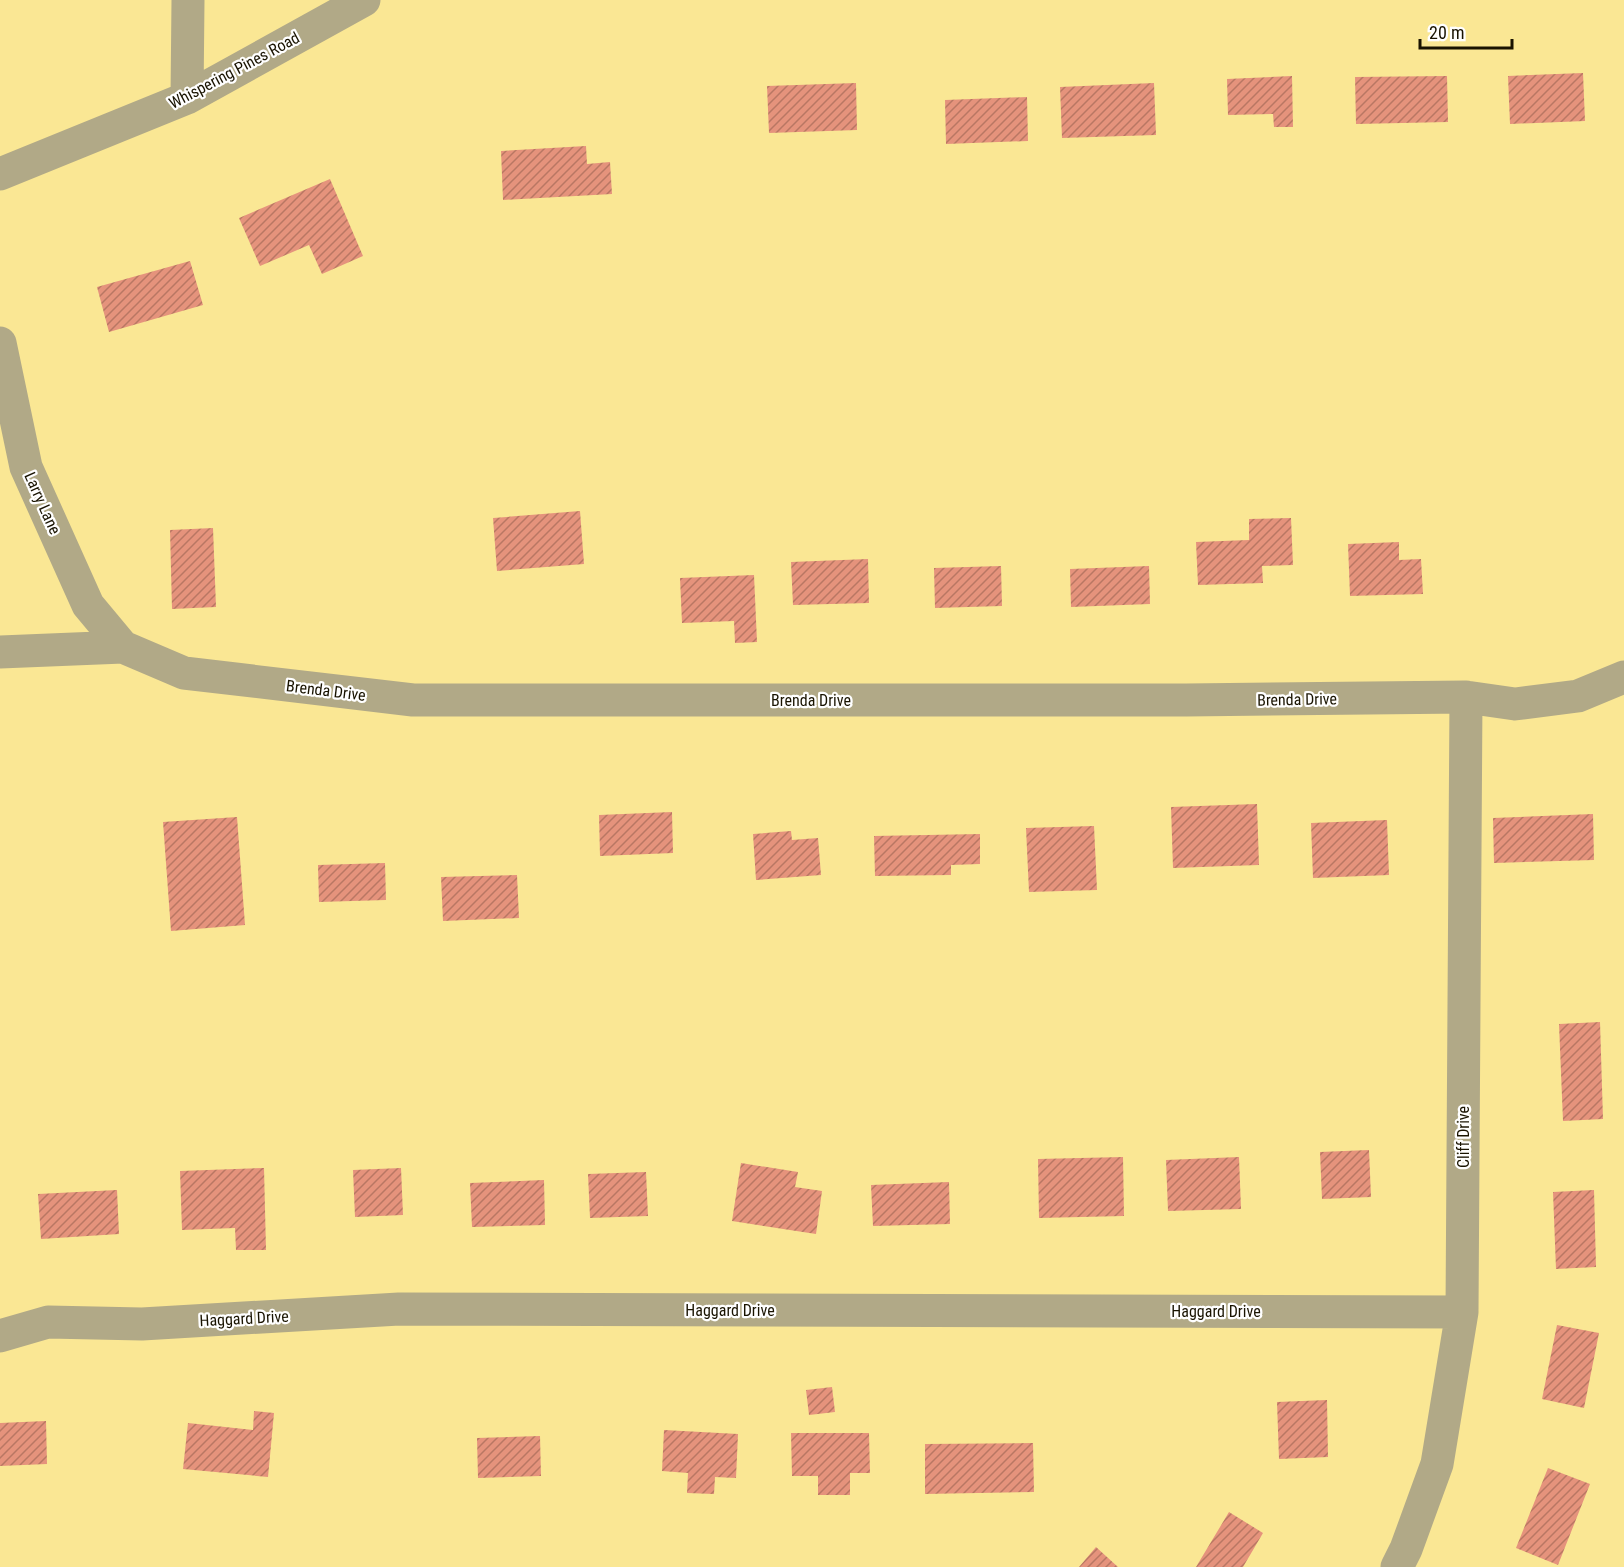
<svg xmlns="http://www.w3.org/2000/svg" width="1624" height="1567" font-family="'Roboto Condensed',sans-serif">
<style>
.building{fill:url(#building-hatch)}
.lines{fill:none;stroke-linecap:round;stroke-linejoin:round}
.street{stroke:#b1a987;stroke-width:33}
.labels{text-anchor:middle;stroke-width:4.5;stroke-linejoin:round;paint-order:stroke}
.street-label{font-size:16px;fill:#191300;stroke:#fff}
</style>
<defs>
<pattern id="building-hatch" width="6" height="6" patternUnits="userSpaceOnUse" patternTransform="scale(1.5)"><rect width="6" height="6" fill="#e5937c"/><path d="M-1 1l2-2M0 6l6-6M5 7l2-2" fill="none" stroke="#b97763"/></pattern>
</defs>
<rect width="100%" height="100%" fill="#fae794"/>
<path class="building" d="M1583,73L1585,121L1510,124L1508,76Z
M1292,76L1293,127H1274L1273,114L1228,115L1227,79Z
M1447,76L1448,122L1356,124L1355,77Z
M856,83L857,130L769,133L767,86Z
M1154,83L1156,135L1062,138L1060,87Z
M1027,97L1028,141L946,144L945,100Z
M586,146L587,164L610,162L612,194L503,200L501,151Z
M330,179L363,256L322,274L309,245L260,266L239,218Z
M190,261L203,305L109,332L97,287Z
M580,511L584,564L497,571L493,518Z
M1291,518L1293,565L1262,566L1263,583L1198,585L1196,542L1249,540V519Z
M213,528L216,607L172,609L170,530Z
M1399,542V560L1421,559L1423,594L1350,596L1348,544Z
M868,559L869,603L793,605L791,562Z
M1001,566L1002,606L935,608L934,568Z
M1149,566L1150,604L1071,607L1070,569Z
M754,575L757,642L735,643L734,621L682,623L680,578Z
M1257,804L1259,865L1173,868L1171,807Z
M672,812L673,853L600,856L599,815Z
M1593,814L1594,860L1494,863L1493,818Z
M237,817L245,925L171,931L163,822Z
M1387,820L1389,875L1313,878L1311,823Z
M1094,826L1097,890L1029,892L1026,828Z
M791,831L792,840L818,838L821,875L756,880L753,834Z
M980,834V864L951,865V875L875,876L874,836Z
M385,863L386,900L319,902L318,865Z
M517,875L519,918L443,921L441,877Z
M1600,1022L1603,1119L1563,1121L1559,1024Z
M1369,1150L1371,1197L1322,1199L1320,1152Z
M1123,1157L1124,1216L1039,1218L1038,1159Z
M1239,1157L1241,1209L1168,1211L1166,1160Z
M741,1163L798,1172L795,1187L822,1191L816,1234L732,1221Z
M264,1168L266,1250H236L235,1228L182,1230L180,1171Z
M401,1168L403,1215L355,1217L353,1170Z
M646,1172L648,1216L590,1218L588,1174Z
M544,1180L545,1225L472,1227L470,1183Z
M949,1182L950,1224L873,1226L871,1185Z
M117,1190L119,1234L41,1239L38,1194Z
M1594,1190L1596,1267L1556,1269L1553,1192Z
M1557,1325L1599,1333L1584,1408L1542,1399Z
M832,1387L835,1412L809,1415L806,1390Z
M1327,1400L1328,1457L1279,1459L1277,1402Z
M254,1411L274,1413L268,1477L183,1469L188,1423L253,1430Z
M46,1421L47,1464L0,1466V1423Z
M664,1430L738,1434L736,1478L715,1477L714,1494L687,1493L688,1473L662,1471Z
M791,1433H869L870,1473H850V1495H818V1476H792Z
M540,1436L541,1476L478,1478L477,1438Z
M1033,1443L1034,1492L925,1494V1444Z
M1548,1468L1590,1484L1558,1565L1516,1548Z
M1229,1512L1263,1533L1243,1567H1196Z
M1096,1547L1118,1567H1079Z"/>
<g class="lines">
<path class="street" d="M187,98L188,0
M0,174L187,98L364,0
M0,343L26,467L88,605L123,647
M0,652L123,647L184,673L413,700H1186L1466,697L1515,704L1578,696L1624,677
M0,1336L48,1322L142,1324L399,1309L1462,1312
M1397,1567L1406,1549L1437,1464L1462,1312L1466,697"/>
</g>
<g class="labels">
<g class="street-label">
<text transform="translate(234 70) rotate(-28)" y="6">Whispering Pines Road</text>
<text transform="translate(43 503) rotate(66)" y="6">Larry Lane</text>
<text transform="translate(326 690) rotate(7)" y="6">Brenda Drive</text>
<text transform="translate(1297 699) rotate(-1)" y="6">Brenda Drive</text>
<text x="811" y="706">Brenda Drive</text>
<text transform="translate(1463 1137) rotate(-90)" y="6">Cliff Drive</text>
<text x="730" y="1316">Haggard Drive</text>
<text x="1216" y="1317">Haggard Drive</text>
<text transform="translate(244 1318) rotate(-3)" y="6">Haggard Drive</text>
</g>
</g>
<path d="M1420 39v9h92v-9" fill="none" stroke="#191300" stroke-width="3"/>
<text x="1429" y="39" font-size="18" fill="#191300" stroke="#ffffff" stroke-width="4.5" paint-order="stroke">20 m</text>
</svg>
